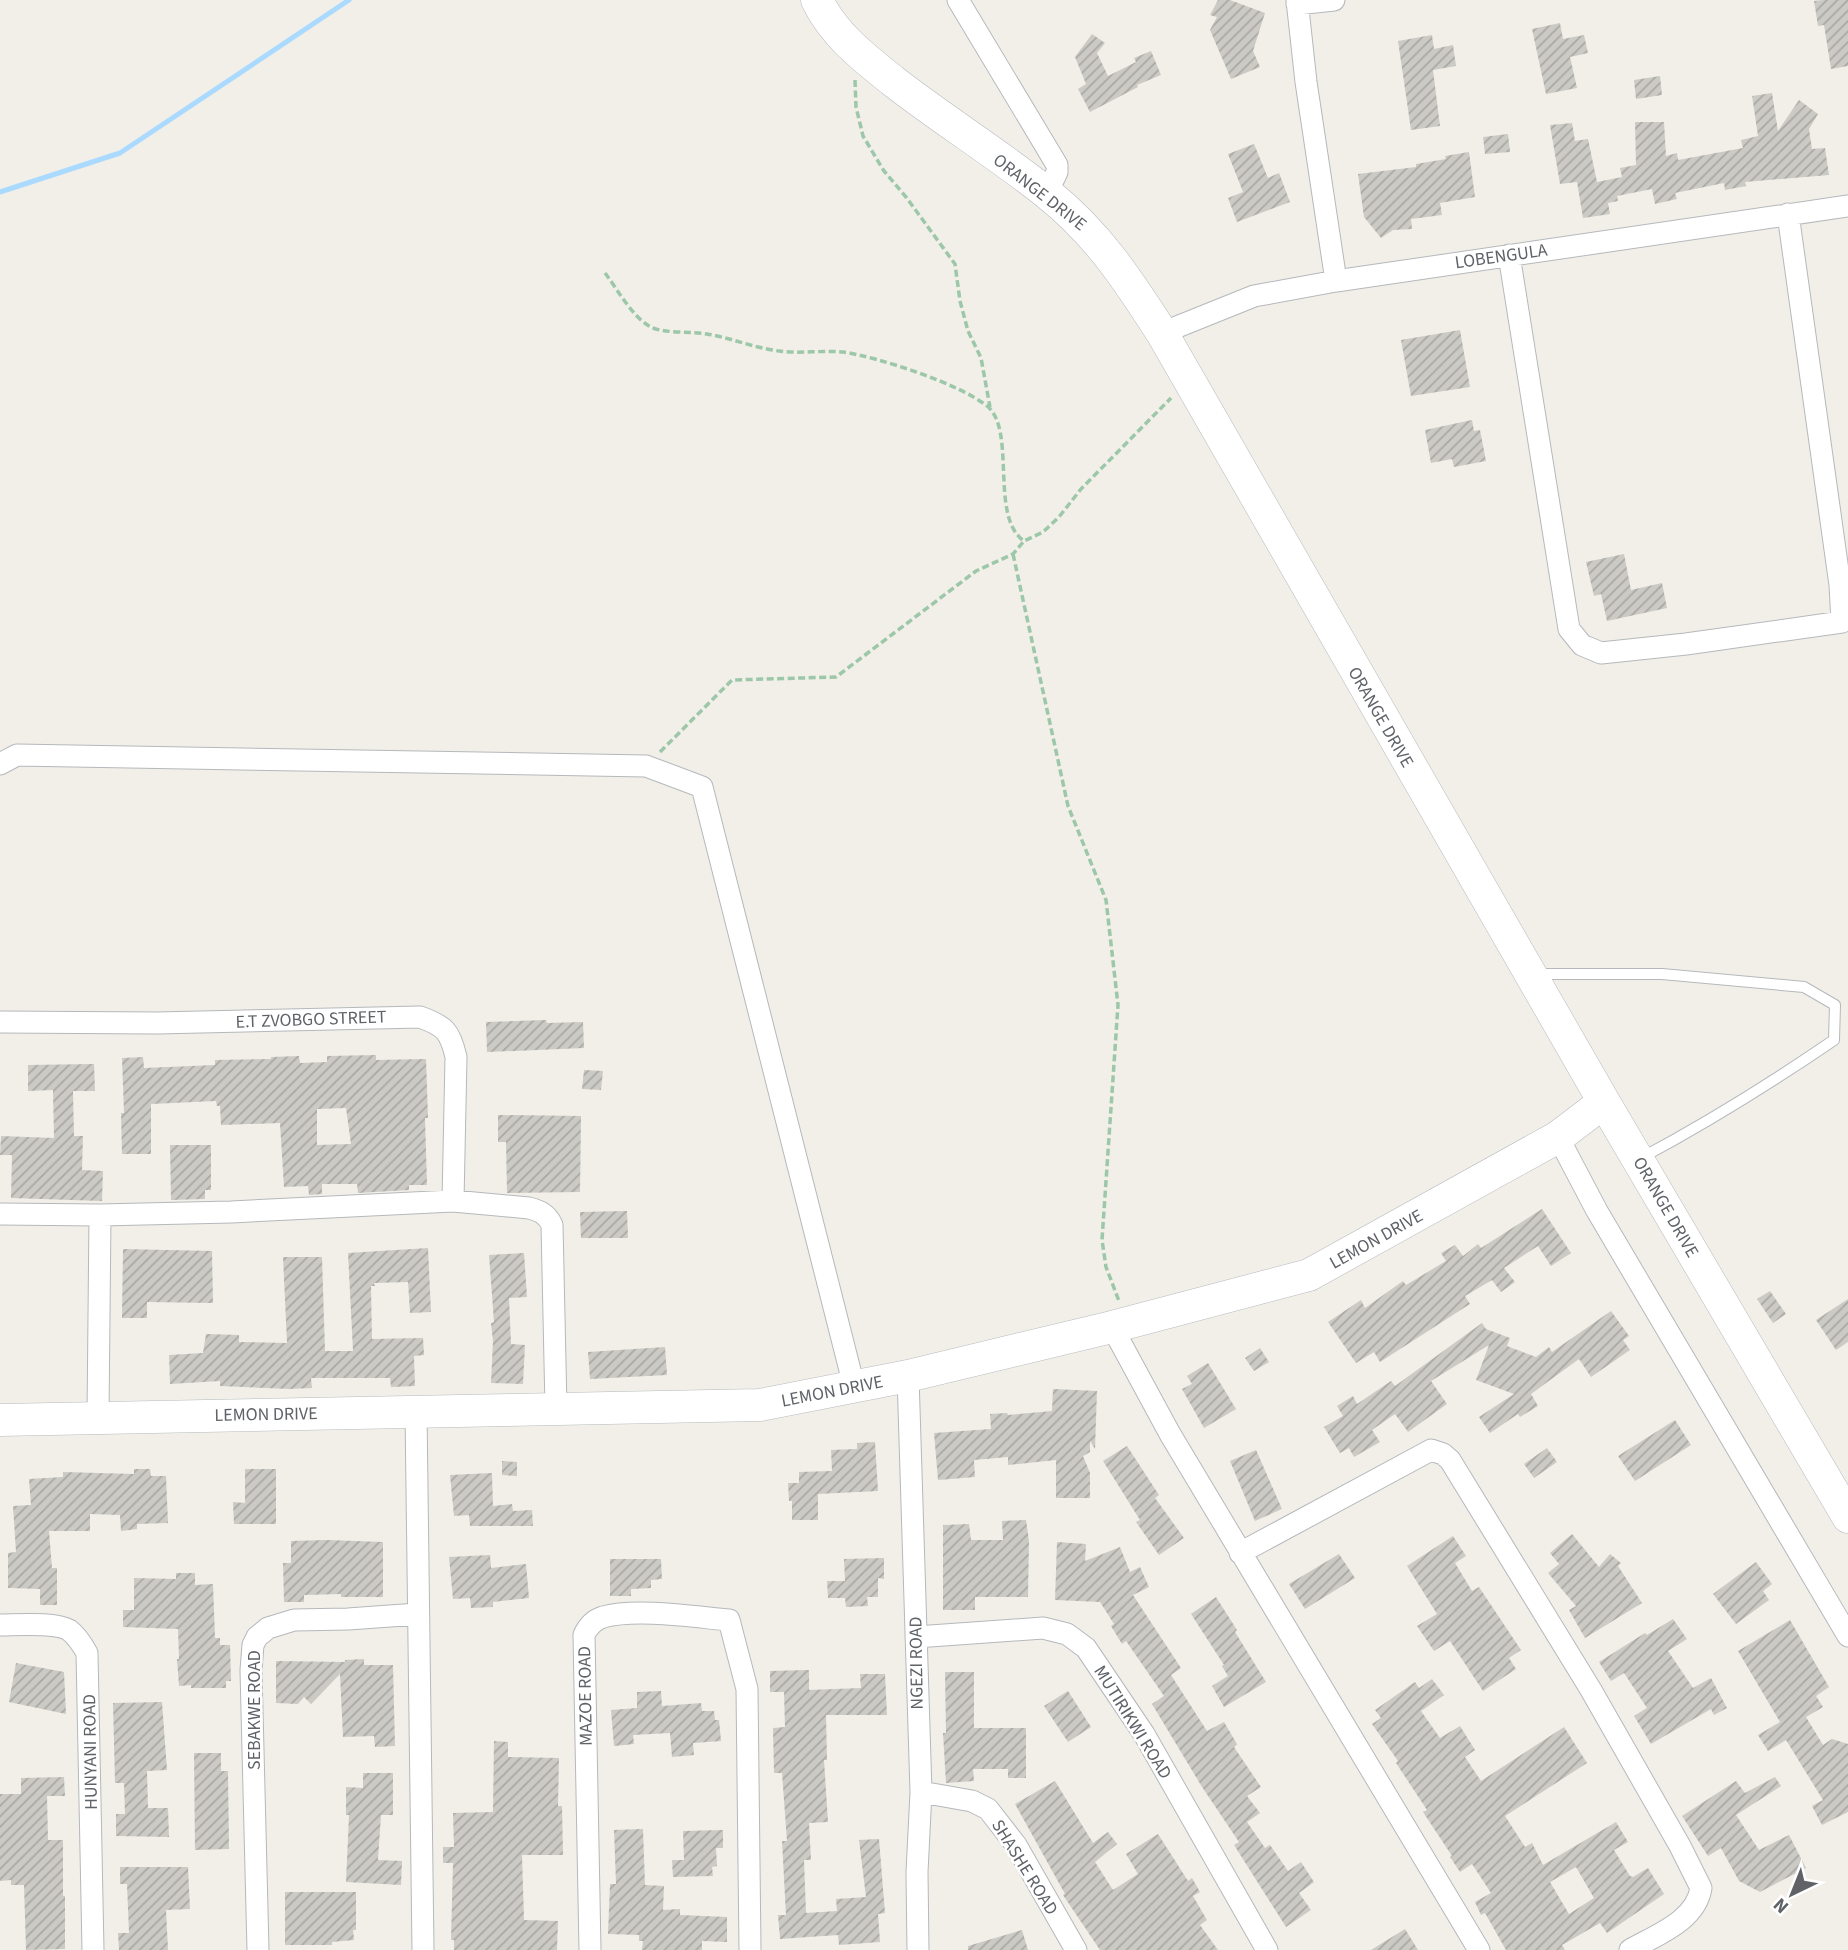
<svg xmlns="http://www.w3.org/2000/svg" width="1848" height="1950" font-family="'Source Sans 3',sans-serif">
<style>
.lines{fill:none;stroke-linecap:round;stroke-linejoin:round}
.stream{stroke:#aadaff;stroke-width:5}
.building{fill:url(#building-hatch);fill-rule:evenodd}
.lane-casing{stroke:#b5b8bc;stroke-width:12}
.street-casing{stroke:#b5b8bc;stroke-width:23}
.secondary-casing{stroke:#b6babf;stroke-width:33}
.path{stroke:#9cc7a9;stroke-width:3.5;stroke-dasharray:7 3.5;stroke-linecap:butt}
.lane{stroke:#fff;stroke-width:10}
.street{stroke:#fff;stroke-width:21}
.secondary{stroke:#fff;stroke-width:32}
.labels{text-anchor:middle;stroke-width:5;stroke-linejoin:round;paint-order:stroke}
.street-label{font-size:18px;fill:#5f6368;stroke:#fff}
</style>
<defs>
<pattern id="building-hatch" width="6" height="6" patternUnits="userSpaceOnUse" patternTransform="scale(1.75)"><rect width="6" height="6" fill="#cccac5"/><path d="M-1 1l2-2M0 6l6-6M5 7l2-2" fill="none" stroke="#a9a8a4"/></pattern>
</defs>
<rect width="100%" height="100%" fill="#f1efe8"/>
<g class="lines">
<path class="stream" d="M0,192L120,153L349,0"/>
</g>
<path class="building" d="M1218,0H1230L1265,13L1253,51L1260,67L1231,79L1210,30L1217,17L1210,15Z
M1823,0H1848V66L1831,69L1824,25L1818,26L1814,1Z
M1560,23L1563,39L1584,35L1588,53L1570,57L1577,88L1546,94L1532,29Z
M1092,34L1105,43L1097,53L1108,76L1136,62L1134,58L1151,51L1161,75L1137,85L1138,87L1090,112L1078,89L1086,84L1075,57Z
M1432,35L1434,49L1453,45L1456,66L1433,70L1440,126L1411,130L1398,41Z
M1660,76L1662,95L1636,99L1634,80Z
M1772,93L1778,131L1799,100L1818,114L1809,129L1812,149L1825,148L1829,175L1745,182L1746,186L1725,190L1724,183L1675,193L1677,199L1655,204L1652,189L1617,196L1618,201L1608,203L1610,214L1583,218L1577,182L1560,184L1550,125L1572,123L1575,141L1588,139L1597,182L1622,177L1620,168L1636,165L1635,122H1664L1666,156L1677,153L1678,160L1743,148L1741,140L1758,136L1752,96Z
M1508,134L1510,152L1485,154L1483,137Z
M1254,144L1268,178L1279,173L1290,202L1237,222L1228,198L1243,192L1228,154Z
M1469,152L1475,197L1440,203L1442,215L1411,219L1412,229L1393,230L1381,238L1364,217L1358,174L1416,167V164L1446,159L1445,156Z
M1460,330L1470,387L1411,396L1401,340Z
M1472,420L1474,431L1480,430L1486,461L1454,467L1452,459L1431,463L1425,430Z
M1624,554L1631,590L1662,583L1667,608L1607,621L1601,594L1594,596L1586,562Z
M546,1020L547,1023L583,1022L584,1048L487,1052L486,1022Z
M376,1055V1060L426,1059L428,1118H425L427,1185H409V1190L358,1193L357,1184H322V1194L309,1195L308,1186L284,1187L280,1123L221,1125L220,1106H217L216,1101L151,1104V1154H122L121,1113H124L122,1058L143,1057L144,1068L215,1065V1060L271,1059V1057L299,1056L300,1063L327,1062V1056ZM346,1108L351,1144L317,1145V1109Z
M94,1064L95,1091H73L74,1136H83L82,1170L103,1171L102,1201L11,1198L12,1155H0L1,1136L54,1138L53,1090L28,1091V1065Z
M584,1070L603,1071L601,1090L582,1089Z
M498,1115L581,1116L580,1192L507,1193L506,1142H498Z
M170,1145H211V1190H205V1199L171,1200Z
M1542,1209L1571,1253L1551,1266L1538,1246L1504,1268L1515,1282L1501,1292L1492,1280L1465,1296L1470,1304L1380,1362L1374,1352L1356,1363L1328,1322L1361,1300L1365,1308L1403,1281L1406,1285L1446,1261L1441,1253L1455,1245L1463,1256L1478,1244L1481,1248Z
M627,1211L628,1238H581L580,1212Z
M428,1248L431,1312L410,1313L408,1282L374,1283L375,1286H371L372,1339L423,1338L424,1355L414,1356L415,1386L391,1387L390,1378H311L312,1388L289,1389L220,1386V1381L170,1384L169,1355L203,1353L206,1334L239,1335V1342L287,1343L283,1257H322L325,1351H353L348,1253Z
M123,1249L212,1251L213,1303L147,1302V1318H122Z
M524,1253L527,1297L509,1298L511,1344L525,1345L523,1384L491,1383L493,1341L491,1323L494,1322L489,1255Z
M1770,1291L1786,1314L1773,1323L1757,1299Z
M1848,1299V1342L1836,1350L1816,1320Z
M1611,1311L1629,1336L1623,1340L1630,1350L1591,1377L1579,1359L1531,1394L1538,1406L1520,1417L1518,1414L1490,1433L1479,1417L1514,1394L1476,1380L1489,1345L1431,1381L1447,1404L1408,1432L1395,1414L1372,1430L1380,1442L1354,1457L1349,1448L1340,1453L1324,1427L1343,1416L1337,1406L1353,1396L1357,1404L1391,1381L1395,1386L1482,1323L1486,1329L1510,1338L1507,1346L1536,1357L1549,1347L1552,1352Z
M665,1347L667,1375L590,1379L588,1352Z
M1260,1348L1269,1362L1254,1371L1245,1358Z
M1208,1363L1236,1409L1204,1428L1182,1389L1192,1384L1187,1376Z
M1053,1389L1097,1391L1095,1449L1090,1441V1452L1083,1456L1090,1473V1498H1056V1460L1008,1465V1457L974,1460L975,1477L938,1480L934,1433L991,1429L990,1414L1007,1413L1008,1415L1052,1411Z
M1675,1420L1691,1445L1635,1481L1618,1456Z
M875,1442L878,1491L818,1494V1520H792V1501H789L788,1483H799V1472L832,1471L831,1450L857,1449V1443Z
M1127,1446L1159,1495L1155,1498L1184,1538L1159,1555L1136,1522L1140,1520L1103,1461Z
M1547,1448L1557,1462L1534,1478L1524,1464Z
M1256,1450L1282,1509L1255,1521L1230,1461Z
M502,1461L517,1462V1476L502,1475Z
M134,1469H150L151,1476H166L168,1523L137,1524V1529L121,1531L120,1515L90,1514V1531H49L52,1568H57V1605H40V1589L8,1588V1553L16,1552L13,1506L31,1505L29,1479L63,1477V1472L134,1474Z
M245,1469H276V1524H234L233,1502L245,1503Z
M492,1473L493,1506L512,1504L513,1511L532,1510L533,1526H470L469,1515L454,1516L450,1475Z
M1026,1520L1029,1541L1028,1597H975V1610H943V1525L969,1524L971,1540H1003L1002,1521Z
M1572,1534L1599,1567L1610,1554L1621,1563L1618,1566L1642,1603L1585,1638L1569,1610L1576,1606L1548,1573L1559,1564L1550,1553Z
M1453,1536L1466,1556L1455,1563L1472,1591L1479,1587L1521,1650L1509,1658L1516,1669L1483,1691L1450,1641L1434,1651L1417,1626L1437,1614L1407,1566Z
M327,1540L383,1542V1597H341V1594L304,1595V1602H284L283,1563H291V1541Z
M1057,1542L1086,1544L1085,1561L1120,1547L1130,1572L1140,1567L1149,1587L1133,1595L1181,1668L1171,1675L1207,1731L1224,1722L1237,1744L1234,1747L1261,1787L1247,1796L1260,1813L1247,1822L1265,1848L1270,1845L1288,1871L1301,1862L1314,1882L1299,1893L1311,1910L1286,1927L1234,1845L1239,1842L1202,1787L1152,1704L1164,1696L1126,1641L1122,1644L1111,1626L1114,1624L1100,1602L1055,1600Z
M1339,1554L1355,1578L1305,1609L1289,1584Z
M490,1555L491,1568L526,1564L529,1598L493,1602V1607L471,1608L470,1598L453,1599L449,1557Z
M884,1558V1579L878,1578V1597H867L868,1606L846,1607L845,1598H828L827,1581H845L844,1559Z
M610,1559H661L662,1579L651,1580V1588L631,1589V1596H610Z
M1756,1562L1772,1584L1763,1591L1769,1600L1736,1624L1713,1594Z
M176,1573H195V1585L213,1584L215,1638H220V1645H230L231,1681H226V1688H191V1685L179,1686L177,1659H179L178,1629L123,1627V1610H134V1578L176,1579Z
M1216,1597L1237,1630L1235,1632L1266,1682L1224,1707L1212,1686L1228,1676L1222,1666L1224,1665L1191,1614Z
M1673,1619L1687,1639L1668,1651L1693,1688L1711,1678L1727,1708L1714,1715L1711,1709L1651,1744L1634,1716L1647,1708L1624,1673L1611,1681L1599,1662L1645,1633L1647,1635Z
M1790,1620L1829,1687L1816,1696L1823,1707L1806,1717L1823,1745L1832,1739L1848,1744V1812L1822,1825L1812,1806L1823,1800L1786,1740L1768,1751L1758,1735L1780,1722L1738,1651Z
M364,1659V1665H393L395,1746L375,1747L374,1736L343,1737L340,1674L311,1704L304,1697L298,1704L276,1703V1661L345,1662V1660Z
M16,1663L64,1672L66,1714L9,1702Z
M809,1670V1690L861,1688L860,1674H885L887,1715H826L827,1760H824L828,1822L809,1823L811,1860H804L806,1913L837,1911L836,1899L866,1897L859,1840L879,1839L885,1913L878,1914L880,1942L839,1945L838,1935L780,1939L778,1915H786L782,1841H787L782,1773H774L773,1728L785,1727L784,1692H770V1671Z
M945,1672H974V1728H1026V1778H1008V1769H973L974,1781L946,1783L943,1733H946Z
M1432,1679L1444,1695L1421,1711L1440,1738L1460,1726L1475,1750L1465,1757L1481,1781L1564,1727L1587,1763L1505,1816L1525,1847L1532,1843L1543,1865L1616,1822L1628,1842L1614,1850L1630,1876L1633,1877L1648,1868L1664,1894L1607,1933L1600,1923L1562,1945L1565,1950H1506L1485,1913L1481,1915L1475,1902L1491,1893L1472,1864L1460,1872L1450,1857L1452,1856L1423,1812L1427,1810L1396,1763L1398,1761L1372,1724L1381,1718L1375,1710L1415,1682L1419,1688ZM1576,1867L1594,1898L1569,1914L1550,1882Z
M661,1691L662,1706L701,1703L702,1711H714L715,1720H719L721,1741L693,1743L694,1755L672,1757L670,1733L633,1735L634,1744L614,1746L611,1710L637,1708V1692Z
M1068,1691L1091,1727L1068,1742L1044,1706Z
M162,1702L167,1770L147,1771L148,1808H168L169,1837L116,1836V1814H125L124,1783H115L113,1703Z
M494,1741L508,1742V1757L559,1758L558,1806H562L563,1855H522L524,1920L558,1921L557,1950H454V1940H451L453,1863H443V1847H454L453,1813L493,1812Z
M194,1753H221V1771H228L229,1849L195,1850Z
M363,1773H393V1815H381L378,1860L402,1861L401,1885L346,1882L349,1815H346V1787L363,1788Z
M64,1777L65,1796H47L48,1840H63V1896H65V1949L26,1950L24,1885H11V1880L0,1881V1794H21V1778Z
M1775,1777L1781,1786L1736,1815L1759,1850L1789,1835L1806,1868L1760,1892L1739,1881L1721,1848L1708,1856L1682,1816L1736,1781L1745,1793Z
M1055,1781L1093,1843L1108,1832L1117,1844L1095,1862L1113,1890L1138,1874L1126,1854L1158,1834L1188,1881L1192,1878L1200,1892L1193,1896L1207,1920L1200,1925L1218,1950H1100L1063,1895L1065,1894L1015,1804Z
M643,1829L645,1885L664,1886L663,1910L680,1909V1915L727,1917V1942L702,1941V1950H642L643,1941H639V1935L608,1934L610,1884H616L614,1830Z
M723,1830V1848H716L717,1866L712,1867L713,1876L673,1877L672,1860H684L683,1831Z
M120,1867H188L190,1909L166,1910L168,1950H119L118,1933H129L127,1884H120Z
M285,1892H356V1930H353L354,1940L332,1942V1945H285Z
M1405,1929L1418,1950H1371Z
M1022,1930L1028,1950H968V1946Z"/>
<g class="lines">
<g class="lane-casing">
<path id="lane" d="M1536,974H1662L1804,987L1835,1005L1834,1040C1771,1083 1707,1123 1639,1159"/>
</g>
<g class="street-casing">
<path id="street" d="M958,0L1057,165V172L1047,193
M1297,0L1306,82L1336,281
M1297,4L1334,0
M1509,255L1569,629L1582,645L1601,653L1686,644L1842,622L1840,585L1788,214
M1162,333L1254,296L1336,281L1848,206
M0,764L17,755L646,766L702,787L854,1386
M0,1022L157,1023L420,1017C445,1026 450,1031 456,1057L453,1201
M1558,1137L1597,1211L1848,1636
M0,1214L100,1215L231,1212L453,1201L529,1208C540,1211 547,1214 552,1225L556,1408
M1112,1327L1170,1434L1479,1950
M908,1376L921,1792L917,1872L918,1950
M416,1411L423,1950
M98,1417L100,1215
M1240,1553L1431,1450L1443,1454L1450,1460L1591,1690L1680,1846L1701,1888C1696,1921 1656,1935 1630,1950
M0,1625C17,1625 55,1622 69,1630C77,1636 82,1644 87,1653L93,1950
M916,1637L1043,1628L1067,1634L1086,1648L1144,1734L1267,1950
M921,1792L972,1801L988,1809L1016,1845L1076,1950
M258,1950L251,1670L253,1645L257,1637L268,1628L294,1620L348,1619L418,1614
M590,1950L584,1635C588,1626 594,1620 603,1617C636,1608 695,1617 729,1620L747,1689L750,1950"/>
</g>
<g class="secondary-casing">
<path id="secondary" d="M817,0C834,35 863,57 893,81C943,120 998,154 1048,194C1098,234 1128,280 1162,333L1604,1102L1848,1517
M0,1420L760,1405L908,1376L1112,1327L1309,1275L1558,1137L1604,1102"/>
</g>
<path class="path" d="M855,80L856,107L863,136L884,171L906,197L955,264L960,301L968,331L981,358L990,407
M605,273C618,290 631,315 649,326C661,334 691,331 707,334C731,338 755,348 779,351C800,354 822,350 843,352C878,357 960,384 987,406C1017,430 989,517 1024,541L1043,532L1059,517L1081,489L1171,398
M1013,554L1068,806L1106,900L1118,1005L1102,1240L1106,1267L1119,1301
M660,752L732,680L836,677L976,571L1013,554L1024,541"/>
<use href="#lane" class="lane"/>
<use href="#street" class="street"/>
<use href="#secondary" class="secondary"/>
</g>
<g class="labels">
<g class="street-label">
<text transform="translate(1040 192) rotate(38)" y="6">ORANGE DRIVE</text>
<text transform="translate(1501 256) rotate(-8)" y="6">LOBENGULA</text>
<text transform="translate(1381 717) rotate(60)" y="6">ORANGE DRIVE</text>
<text transform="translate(311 1019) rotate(-2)" y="6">E.T ZVOBGO STREET</text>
<text transform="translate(1666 1207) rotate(60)" y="6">ORANGE DRIVE</text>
<text transform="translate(1376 1239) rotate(-29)" y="6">LEMON DRIVE</text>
<text transform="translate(832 1391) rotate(-11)" y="6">LEMON DRIVE</text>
<text transform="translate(266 1414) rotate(-1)" y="6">LEMON DRIVE</text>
<text transform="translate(916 1663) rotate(-91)" y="6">NGEZI ROAD</text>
<text transform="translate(585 1696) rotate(-91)" y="6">MAZOE ROAD</text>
<text transform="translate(254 1710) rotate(-90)" y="6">SEBAKWE ROAD</text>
<text transform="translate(1133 1722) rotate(58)" y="6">MUTIRIKWI ROAD</text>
<text transform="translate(90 1752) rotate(-91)" y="6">HUNYANI ROAD</text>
<text transform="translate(1025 1867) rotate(58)" y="6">SHASHE ROAD</text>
</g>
</g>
<g transform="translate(1792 1894) rotate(223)" stroke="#ffffff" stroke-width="5" paint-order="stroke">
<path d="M0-5L12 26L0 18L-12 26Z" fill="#5f6368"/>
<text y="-10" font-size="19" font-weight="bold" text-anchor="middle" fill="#5f6368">N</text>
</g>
</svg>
